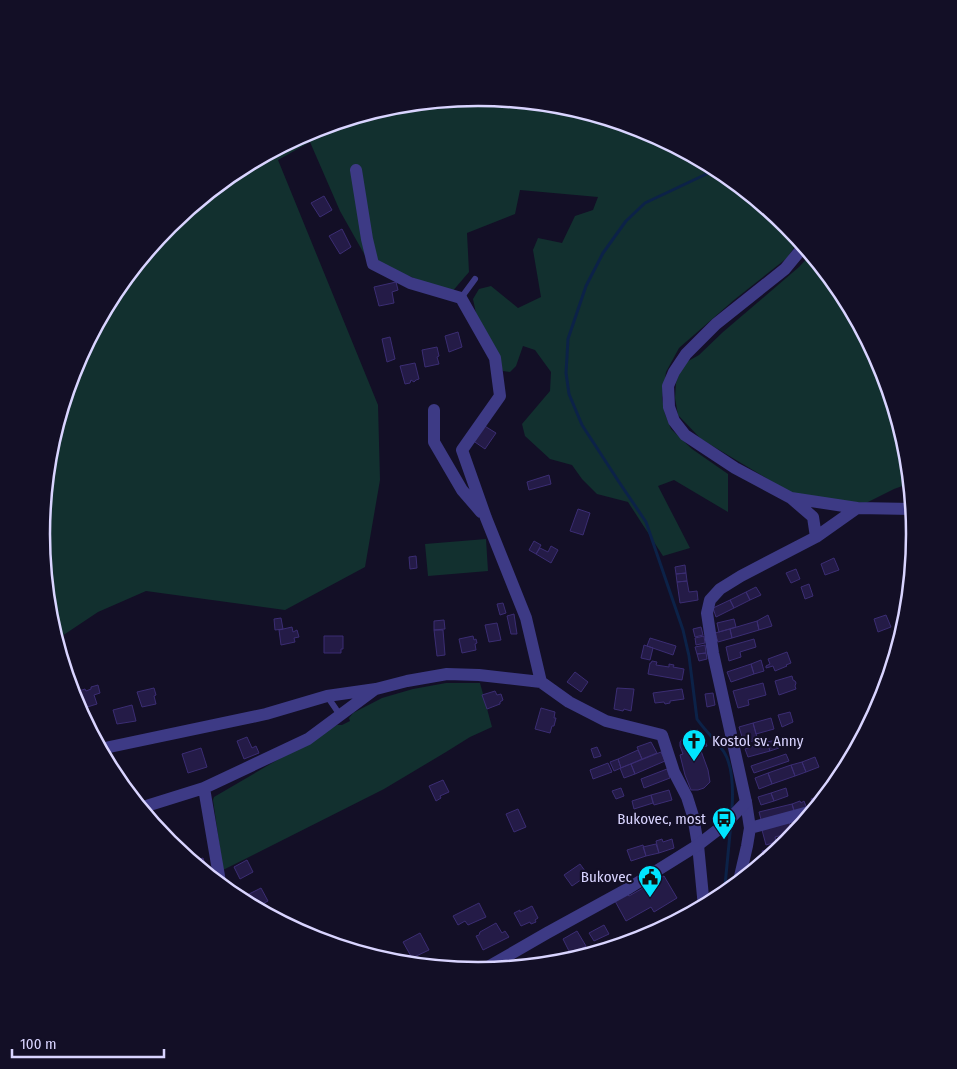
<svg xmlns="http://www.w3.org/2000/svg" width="957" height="1069" font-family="'Fira Sans Condensed',sans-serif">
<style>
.green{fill:#12302f}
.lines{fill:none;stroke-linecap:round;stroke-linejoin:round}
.stream{stroke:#0c2248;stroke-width:3}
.building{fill:#241b47;stroke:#3b2d73}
.service{stroke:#3d3a85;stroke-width:6}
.minor{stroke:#3d3a85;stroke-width:12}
.tertiary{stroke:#3d3a85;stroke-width:12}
.labels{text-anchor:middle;stroke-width:4.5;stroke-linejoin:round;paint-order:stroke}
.poi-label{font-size:15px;fill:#d9d4ff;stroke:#130f26;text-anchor:end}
.rim{fill:none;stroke:#d9d4ff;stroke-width:2.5}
</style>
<rect width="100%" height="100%" fill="#130f26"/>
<path class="green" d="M479,97L564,106L646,131L722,171L788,226L799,240L787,258L734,300L679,348L666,372L662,398L665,414L671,429L692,449L728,474V512L674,480L658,486L690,548L663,556L628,502L597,494L582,479L572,465L550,459L525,436L522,424L550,391L551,372L535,350L523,346L516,366L510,372L503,371L477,318L473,299L479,289L491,286L518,308L541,297L533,250L538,238L562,243L575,216L593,210L598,197L520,190L515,214L467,233L469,272L451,293L367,259L340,211L310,142L278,160L378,405L380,480L365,567L285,610L146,591L98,612L56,640L50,620L41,534L50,449L75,367L115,291L170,225L236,171L311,130L393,106Z
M811,254L842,292L883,367L907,449L911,483L894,489L866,503L812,500L793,494L701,439L678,415L675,398L676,383L683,364L699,355L723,332L799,267Z
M486,539L488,571L428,576L425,544Z
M446,683H480L492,727L470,737L446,752L384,789L223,870L213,800L214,797L337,725H342L350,721L349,718L353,713L382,698L413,689Z"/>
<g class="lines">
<path class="stream" d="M717,169L645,203L626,221L603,253L586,286L568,339L566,373L569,394L582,425L619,482L646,522L683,630L689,656L697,719C705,731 716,740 724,752C733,766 733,793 732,809
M724,896L731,823"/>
</g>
<path class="building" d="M324,196L332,210L320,217L311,203Z
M342,229L351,247L340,254L329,236Z
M396,282L398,290L392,292L394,303L379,306L374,287Z
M458,332L462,347L449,352L445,336Z
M390,337L395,359L387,362L382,339Z
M437,347L439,356L437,357L439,364L425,367L422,350Z
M415,363L419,379L416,380L414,382L411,380L410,383L405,384L400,366Z
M483,425L496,433L485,449L472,440Z
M549,475L551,484L529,490L527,482Z
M578,509L590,513L583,535L570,531Z
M534,541L541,545L536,554L529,550Z
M551,546L558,550L551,563L536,554L540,548L548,552Z
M416,556L417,568L410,569L409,557Z
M834,558L839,570L825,575L821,564Z
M685,565L686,573L676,574L675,567Z
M796,569L800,579L791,583L786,573Z
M686,573L687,581L677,582L676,574Z
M687,581L689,592L697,591L698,600L680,603L677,582Z
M809,584L813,596L805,599L801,587Z
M756,587L761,595L750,600L746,592Z
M746,592L750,600L734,608L730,600Z
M730,600L734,608L716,617L713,608Z
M503,603L506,613L500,615L497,604Z
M514,614L517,634H511L507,616Z
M768,615L772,626L759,630L757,621Z
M886,615L891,627L878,632L874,619Z
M281,618L283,629L275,630L274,619Z
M734,619L736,627L719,632L717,623Z
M444,620L445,629L434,630V621Z
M757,621L759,630L732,638L730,629Z
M497,623L501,640L489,642L485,625Z
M292,627L293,632L297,630L299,637L294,638L295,642L281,645L279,630Z
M701,627L703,635L695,637L693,629Z
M730,629L732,638L718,642L715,633Z
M434,630H443L445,655L437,656Z
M324,636H343V649H341V653H324Z
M473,636L474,640L476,639L477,643L475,644L476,650L462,653L459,639Z
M704,636L705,643L696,645L695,638Z
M650,638L676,646L673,655L647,646Z
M754,639L756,647L740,652L741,657L729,661L726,647Z
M644,645L653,648L650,660L641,658Z
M705,645L706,653L697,654L695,647Z
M787,652L791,663L786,665L787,666L775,671L773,666L766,668V666L770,664L768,659Z
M706,653L707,659L699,661L697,654Z
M761,660L764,671L754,674L751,664Z
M652,661L657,662L656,665L669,667V664L674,665L673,667L684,669L682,680L648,674L650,663H651Z
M751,664L754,674L731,682L727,672Z
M575,672L588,682L581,692L567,682Z
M792,676L793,680L795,681L796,683L795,686L796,689L779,695L775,681Z
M763,683L766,695L748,700L749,705L738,708L733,691Z
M98,685L100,693L94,695L97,704L84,708L81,698L80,699L79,691L85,689L86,691L91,689V687Z
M154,688L156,695L154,696L156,704L142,707L137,692Z
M617,688L634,689L631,711L624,709L623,711L614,709Z
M682,689L684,699L670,701V703L665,704L664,702L655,703L653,693Z
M495,691L497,695L501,694L503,700L500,702V704L487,709L482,695Z
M713,693L715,705L707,707L705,694Z
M132,705L136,721L117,724L113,710Z
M541,708L555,712L554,718H556L554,726H552L550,733L535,729Z
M790,712L793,722L782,727L778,715Z
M771,718L774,729L756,734L753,723Z
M753,723L757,737L752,739L753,741L744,743L739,727Z
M702,732L707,746L700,748L708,770L710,782L704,788L698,790H691L685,775L680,755L683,754L680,746V742L683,738Z
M247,737L252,748L256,746L259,753L244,759L237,741Z
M776,740L779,748L770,751L767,742Z
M651,742L657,753L642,759L637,747Z
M767,742L770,751L748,757L745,749Z
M597,747L601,756L594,758L591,749Z
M201,748L207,767L188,773L182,754Z
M638,750L642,759L621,768L618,759Z
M661,752L665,761L635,774L631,764Z
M786,754L789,761L754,773L751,766Z
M815,757L819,767L806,772L802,762Z
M618,759L621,768L614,771L610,762Z
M802,762L806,772L795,776L791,765Z
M608,763L612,772L593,779L590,770Z
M631,764L635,774L624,778L620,768Z
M791,765L795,776L772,784L768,773Z
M667,769L670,778L644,788L641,779Z
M768,773L772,784L759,789L755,778Z
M443,780L449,792L440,796L441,798L436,801L429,786Z
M621,788L624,796L616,799L612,791Z
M786,788L788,796L774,801L771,793Z
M669,790L672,800L654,805L651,795Z
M771,793L774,801L761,805L758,797Z
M651,795L653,803L634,809L632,801Z
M819,796L822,802L819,805L814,807L811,799Z
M800,801L801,803L804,801L807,809L795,814L792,804Z
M792,804L795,814L762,823L759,812Z
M518,809L526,827L514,832L506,814Z
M789,821L791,830L786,832L787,834L775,837L776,842L766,845L762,830Z
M662,839L663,842L672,839L674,848L659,853L656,841Z
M656,844L659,853L646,856L643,847Z
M788,844L770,858L764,859L762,851Z
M643,845L646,856L631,861L627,850Z
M203,858L208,873L206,874L192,862Z
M247,860L253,872L240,879L234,867Z
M580,864L588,875L572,886L564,875Z
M664,876L677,898L654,912L651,907L626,921L615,901L627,894L629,896Z
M261,888L268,901L255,908L247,895Z
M479,903L486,917L468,925L465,921L458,925L453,916Z
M532,906L538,918L535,920L536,922L531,924L530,922L521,926L514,913L520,910V912Z
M496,923L502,933L505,931L509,937L483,950L476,936L479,935L480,932Z
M604,925L609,934L594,941L589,933Z
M577,931L586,946L571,955L563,939Z
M420,933L429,950L412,958L403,942Z"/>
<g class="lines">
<path class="service" d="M461,298L475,279
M327,696L340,715"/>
<path class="minor" d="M356,170L367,239L373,264L410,283L461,298L495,358L500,396L462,450L486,518L526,618L541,682
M434,410V442L462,490L481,512
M100,749L266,714L327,696L376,689L407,681L447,674L479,675L541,682L569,702L606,721L662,735L674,772L687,797L693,816L698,845L704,907
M204,788L220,882L224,888
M140,808L204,788L308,739L374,690
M750,828L816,810
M738,885L747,846L750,828L746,802"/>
<path class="tertiary" d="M804,246L785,269L716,324L686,354L674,372L668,386L669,407L674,421L685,435L735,468L791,498L813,517L816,537
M791,498L857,508L913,509
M481,971L547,933L629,888L698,845L724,825L746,802L713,653L707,613L710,600L720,589L741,576L816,537L857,508"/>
</g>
<defs>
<g id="church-pin" transform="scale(1.25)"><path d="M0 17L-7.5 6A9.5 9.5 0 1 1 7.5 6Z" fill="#00e5ff" stroke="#130f26"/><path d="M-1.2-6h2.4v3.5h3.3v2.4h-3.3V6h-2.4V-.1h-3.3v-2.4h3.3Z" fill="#111"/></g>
<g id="bus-pin" transform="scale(1.25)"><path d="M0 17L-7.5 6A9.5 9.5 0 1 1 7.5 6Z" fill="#00e5ff" stroke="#130f26"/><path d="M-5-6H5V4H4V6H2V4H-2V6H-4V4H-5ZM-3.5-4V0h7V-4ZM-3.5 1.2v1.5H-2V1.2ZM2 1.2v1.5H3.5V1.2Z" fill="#111"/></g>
<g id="civic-pin" transform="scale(1.25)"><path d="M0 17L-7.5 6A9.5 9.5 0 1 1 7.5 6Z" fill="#00e5ff" stroke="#130f26"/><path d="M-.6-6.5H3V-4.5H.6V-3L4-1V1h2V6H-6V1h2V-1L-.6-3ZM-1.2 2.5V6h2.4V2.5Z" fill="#111"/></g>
</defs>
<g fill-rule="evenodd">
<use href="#church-pin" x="694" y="741"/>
<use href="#bus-pin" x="724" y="819"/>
<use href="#civic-pin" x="650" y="877"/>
</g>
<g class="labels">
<g class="poi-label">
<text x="712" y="746" text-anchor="start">Kostol sv. Anny</text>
<text x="706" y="824">Bukovec, most</text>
<text x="632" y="882">Bukovec</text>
</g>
</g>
<path d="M0 0H957V1069H0ZM50 534a428 428 0 1 1 856 0a428 428 0 1 1-856 0Z" fill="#130f26" fill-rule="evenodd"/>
<path class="rim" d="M50 534a428 428 0 1 1 856 0a428 428 0 1 1-856 0Z"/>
<path d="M12 1049v8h152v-8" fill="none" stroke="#d9d4ff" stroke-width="2.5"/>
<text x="20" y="1049" font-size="15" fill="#d9d4ff" stroke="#130f26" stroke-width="4" paint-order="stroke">100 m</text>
</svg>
